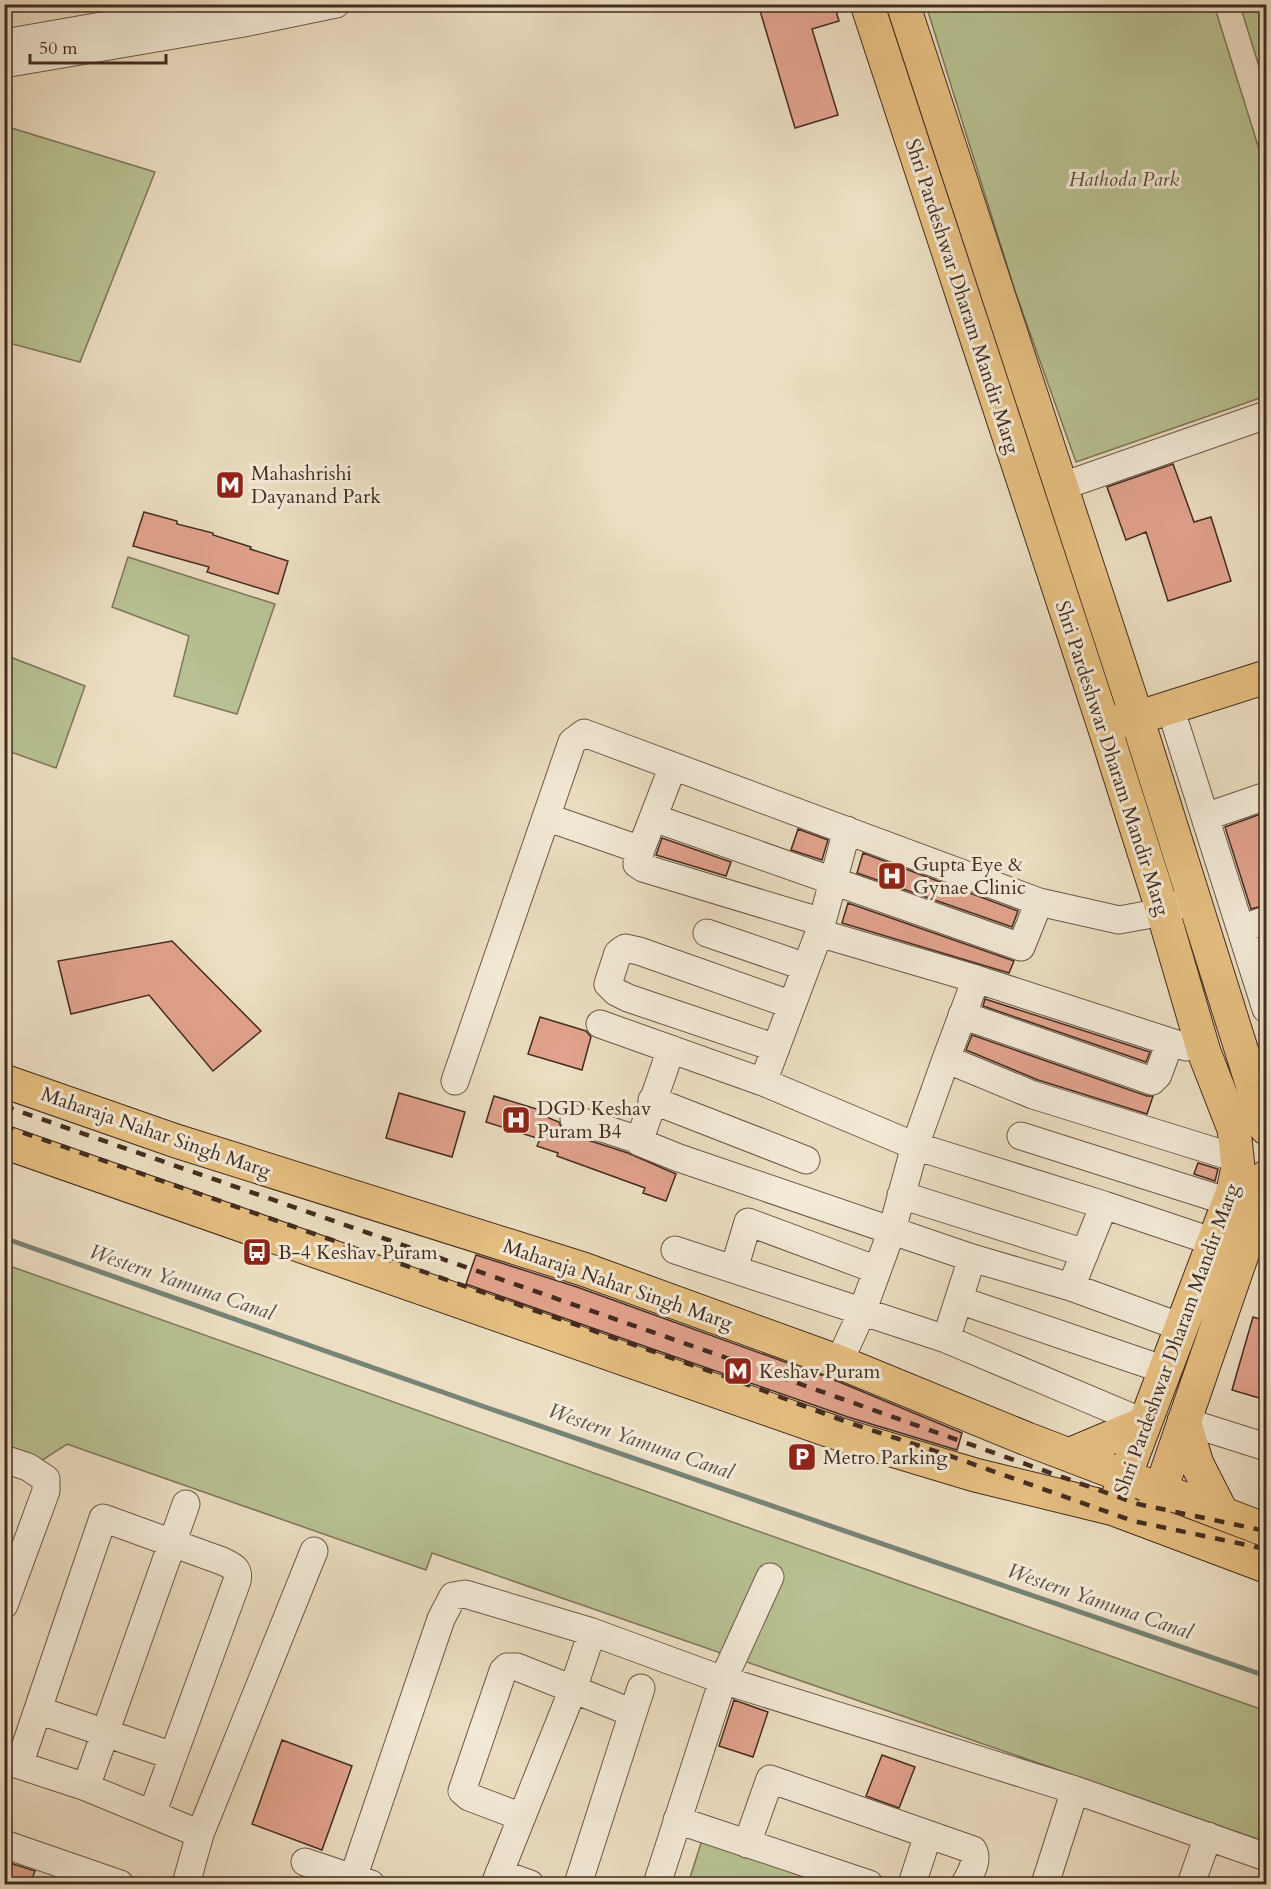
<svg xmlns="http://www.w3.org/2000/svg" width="1271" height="1889" font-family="Cardo,serif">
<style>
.green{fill:#b8c193;stroke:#7e765a;stroke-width:1.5}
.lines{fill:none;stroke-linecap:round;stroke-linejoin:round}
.stream{stroke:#778375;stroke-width:5}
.building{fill:#e2a28d;stroke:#432c20;stroke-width:1.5}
.minor-casing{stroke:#6d5848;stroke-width:29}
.major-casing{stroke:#432c20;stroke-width:35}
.minor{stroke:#f3ead7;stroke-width:27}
.major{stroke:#e6bf81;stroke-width:33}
.rail{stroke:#432c20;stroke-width:4.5;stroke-dasharray:10 10;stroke-linecap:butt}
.labels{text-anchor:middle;stroke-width:6;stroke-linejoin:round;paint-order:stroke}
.park-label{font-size:20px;font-style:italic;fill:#5a4a37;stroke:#f3ead7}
.street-label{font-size:20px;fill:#432c20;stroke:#f3ead7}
.poi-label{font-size:20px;fill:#432c20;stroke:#f3ead7;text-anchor:start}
.water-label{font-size:21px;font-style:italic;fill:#595044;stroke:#f3ead7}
</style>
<rect width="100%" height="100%" fill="#ecdec2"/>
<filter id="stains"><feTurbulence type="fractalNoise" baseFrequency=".00333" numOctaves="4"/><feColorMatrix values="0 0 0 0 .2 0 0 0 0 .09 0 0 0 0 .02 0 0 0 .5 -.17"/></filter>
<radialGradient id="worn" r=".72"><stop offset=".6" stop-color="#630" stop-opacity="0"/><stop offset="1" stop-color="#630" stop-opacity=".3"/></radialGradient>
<path class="green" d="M926,5H1214L1264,165L1266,164V396L1076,462L1015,291Z
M1240,5H1266V89Z
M5,126L155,172L80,362L5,342Z
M128,557L275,604L237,714L174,696L189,636L112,607Z
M5,655L85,686L56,768L5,750Z
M4,1264L1266,1711V1842L432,1553L426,1570L67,1444L35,1465L5,1453Z
M702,1840L829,1884H688Z"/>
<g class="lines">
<path class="stream" d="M4,1238L485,1407L1266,1676"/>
</g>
<path class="building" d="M758,4H834L839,21L812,29L838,115L795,128Z
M1173,464L1194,522L1211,517L1231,581L1168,601L1146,532L1126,540L1107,487Z
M144,512L177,521V524L213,533V535L251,547L250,549L288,561L278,594L207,572L209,567L133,546Z
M1266,812V905L1251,909L1225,827Z
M798,829L828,840L822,860L791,850Z
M662,838L731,862L726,876L656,855Z
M863,853L1018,911L1012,927L857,873Z
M848,903L1014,961L1009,973L842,923Z
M172,941L261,1031L213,1071L149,995L71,1014L58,961Z
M985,999L1150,1052L1146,1062L983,1006Z
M540,1017L586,1031L591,1037L582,1070L528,1054Z
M972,1035L1147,1096H1153L1147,1114L1038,1080L966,1050Z
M399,1093L465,1112L452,1157L386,1138Z
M494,1096L540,1110L539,1114L559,1122L562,1129L569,1134L628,1153L676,1174L666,1201L643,1193L645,1188L557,1156L558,1153L537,1146L540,1139L486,1122Z
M1198,1163L1218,1169L1215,1181L1194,1174Z
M476,1255L577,1287L832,1379L962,1433L957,1450L848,1417L466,1284Z
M1253,1317L1266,1321V1400L1232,1390Z
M734,1700L768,1712L753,1757L719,1746Z
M282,1740L352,1766L322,1850L252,1824Z
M882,1755L915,1767L899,1808L866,1796Z
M4,1861L35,1871L30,1884H4Z"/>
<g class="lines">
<g class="minor-casing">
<path id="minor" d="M4,43L227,4
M4,64L244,23L336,4
M1060,487L1266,415
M1176,726L1266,1009
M673,766L638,857L637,864L643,868L822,922
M546,817L641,850
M1205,817L1266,796
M654,818L1021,947L1039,902
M1241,929L1266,920
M707,933L806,967
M819,933L847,830
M976,979L1186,1047
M962,1015L1152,1081L1158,1075L1170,1042
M600,1024L763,1082
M776,1048L628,998L616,992L608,984L618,953L625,948L639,951L792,1005
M671,1049L639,1142L679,1158L972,1258L946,1339
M946,1059L976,979L819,933L763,1082L915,1146L1104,1205
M455,1081L572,742L584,733L1039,902L1119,920L1163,912L1181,904
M652,1100L806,1160
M574,1119L639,1140
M1021,1136L1229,1202
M901,1195L1085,1253
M675,1250L946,1339L1145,1423
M972,1258L1071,1287
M734,1269L748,1222L877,1270
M959,1300L1165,1370
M1181,1327L1071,1287L1104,1205L1214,1242
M839,1362L862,1312L892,1230L915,1146L946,1059L1033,1095L1236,1158
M1184,1421L1266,1447
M4,1459L28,1467L46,1479V1491L4,1605
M38,1710L173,1756
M4,1760L86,1787L200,1834
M19,1765L103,1518L222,1561C232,1566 240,1568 237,1581L152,1814
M86,1787L186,1504
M522,1817L469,1797L462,1791L503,1671L507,1667H517L633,1713
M677,1820L869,1884
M4,1844L120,1884
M747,1844L770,1779L973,1850C979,1861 970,1874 965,1884
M305,1862L371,1884
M499,1873L530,1884
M353,1878L441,1619L453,1596L465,1594L592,1632L723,1680L1075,1790L1266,1857
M186,1884L200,1834L314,1551
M495,1884L573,1689L592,1632
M578,1884L641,1688
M657,1884L723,1680L770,1577
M912,1884L928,1835
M1045,1884L1075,1790
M1191,1884L1208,1836"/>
</g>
<g class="major-casing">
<path id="major" d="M867,4L1106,732L1163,912L1204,1052L1234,1129L1238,1167L1233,1191L1125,1476L1114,1509
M903,4L1137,718L1266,1128
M1117,722L1137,718L1266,677
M4,1081L176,1141L583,1269L839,1362L1027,1439L1266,1530
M4,1142L842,1435L975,1475L1114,1509L1266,1566
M1184,1421L1197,1464L1222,1513
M1069,1455L1145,1423
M1154,1509L1263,1194L1266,1177"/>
</g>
<use href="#minor" class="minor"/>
<use href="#major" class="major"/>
<path class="rail" d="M4,1106L741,1363L1138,1504L1266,1531
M4,1126L735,1380L844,1421L953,1457L1133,1521L1266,1549"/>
</g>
<defs>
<g id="metro-square" transform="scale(1.5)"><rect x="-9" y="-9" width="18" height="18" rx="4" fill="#8f2418" stroke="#f3ead7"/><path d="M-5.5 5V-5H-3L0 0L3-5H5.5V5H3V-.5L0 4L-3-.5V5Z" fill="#fff"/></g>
<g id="hospital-square" transform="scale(1.5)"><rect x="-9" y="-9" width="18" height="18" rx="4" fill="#8f2418" stroke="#f3ead7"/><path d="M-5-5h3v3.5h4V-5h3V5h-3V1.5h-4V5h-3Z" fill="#fff"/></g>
<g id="bus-square" transform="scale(1.5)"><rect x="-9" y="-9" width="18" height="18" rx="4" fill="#8f2418" stroke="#f3ead7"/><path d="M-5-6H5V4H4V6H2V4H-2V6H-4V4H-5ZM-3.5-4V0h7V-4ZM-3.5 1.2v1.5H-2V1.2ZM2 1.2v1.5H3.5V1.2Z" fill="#fff"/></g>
<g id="parking-square" transform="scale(1.5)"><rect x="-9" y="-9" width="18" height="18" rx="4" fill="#8f2418" stroke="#f3ead7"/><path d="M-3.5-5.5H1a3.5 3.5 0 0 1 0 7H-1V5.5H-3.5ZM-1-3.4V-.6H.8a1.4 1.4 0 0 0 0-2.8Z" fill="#fff"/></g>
</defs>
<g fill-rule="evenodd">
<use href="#metro-square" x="230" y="485"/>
<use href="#hospital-square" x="892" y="876"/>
<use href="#hospital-square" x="516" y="1120"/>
<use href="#bus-square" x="257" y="1252"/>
<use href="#metro-square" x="738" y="1371"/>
<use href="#parking-square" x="802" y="1457"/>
</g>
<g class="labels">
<g class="park-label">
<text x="1124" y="186">Hathoda Park</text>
</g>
<g class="street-label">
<text transform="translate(963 296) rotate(72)" y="7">Shri Pardeshwar Dharam Mandir Marg</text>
<text transform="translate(1113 758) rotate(72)" y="7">Shri Pardeshwar Dharam Mandir Marg</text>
<text transform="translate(156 1132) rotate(19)" y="7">Maharaja Nahar Singh Marg</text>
<text transform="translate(618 1284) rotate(19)" y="7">Maharaja Nahar Singh Marg</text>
<text transform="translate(1176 1339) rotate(-70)" y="7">Shri Pardeshwar Dharam Mandir Marg</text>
</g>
<g class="poi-label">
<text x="251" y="480">Mahashrishi<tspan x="251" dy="23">Dayanand Park</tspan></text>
<text x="913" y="871">Gupta Eye &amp;<tspan x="913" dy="23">Gynae Clinic</tspan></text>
<text x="537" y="1115">DGD Keshav<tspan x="537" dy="23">Puram B4</tspan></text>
<text x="278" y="1259">B-4 Keshav Puram</text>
<text x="759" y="1378">Keshav Puram</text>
<text x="823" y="1464">Metro Parking</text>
</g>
<g class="water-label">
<text transform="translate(182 1282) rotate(19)" y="7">Western Yamuna Canal</text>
<text transform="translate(641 1441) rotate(19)" y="7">Western Yamuna Canal</text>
<text transform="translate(1100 1601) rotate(19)" y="7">Western Yamuna Canal</text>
</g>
</g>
<rect width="1271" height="1889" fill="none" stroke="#ecdec2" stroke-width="24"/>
<rect x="6" y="6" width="1259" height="1877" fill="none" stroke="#432c20" stroke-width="3"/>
<rect x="12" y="12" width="1247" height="1865" fill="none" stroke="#432c20" stroke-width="1.5"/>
<path d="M30 54v9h136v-9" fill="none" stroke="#432c20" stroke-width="3"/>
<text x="39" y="54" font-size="18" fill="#432c20" stroke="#f3ead7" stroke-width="4.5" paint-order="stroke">50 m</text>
<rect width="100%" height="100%" filter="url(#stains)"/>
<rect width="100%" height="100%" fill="url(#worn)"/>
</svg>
